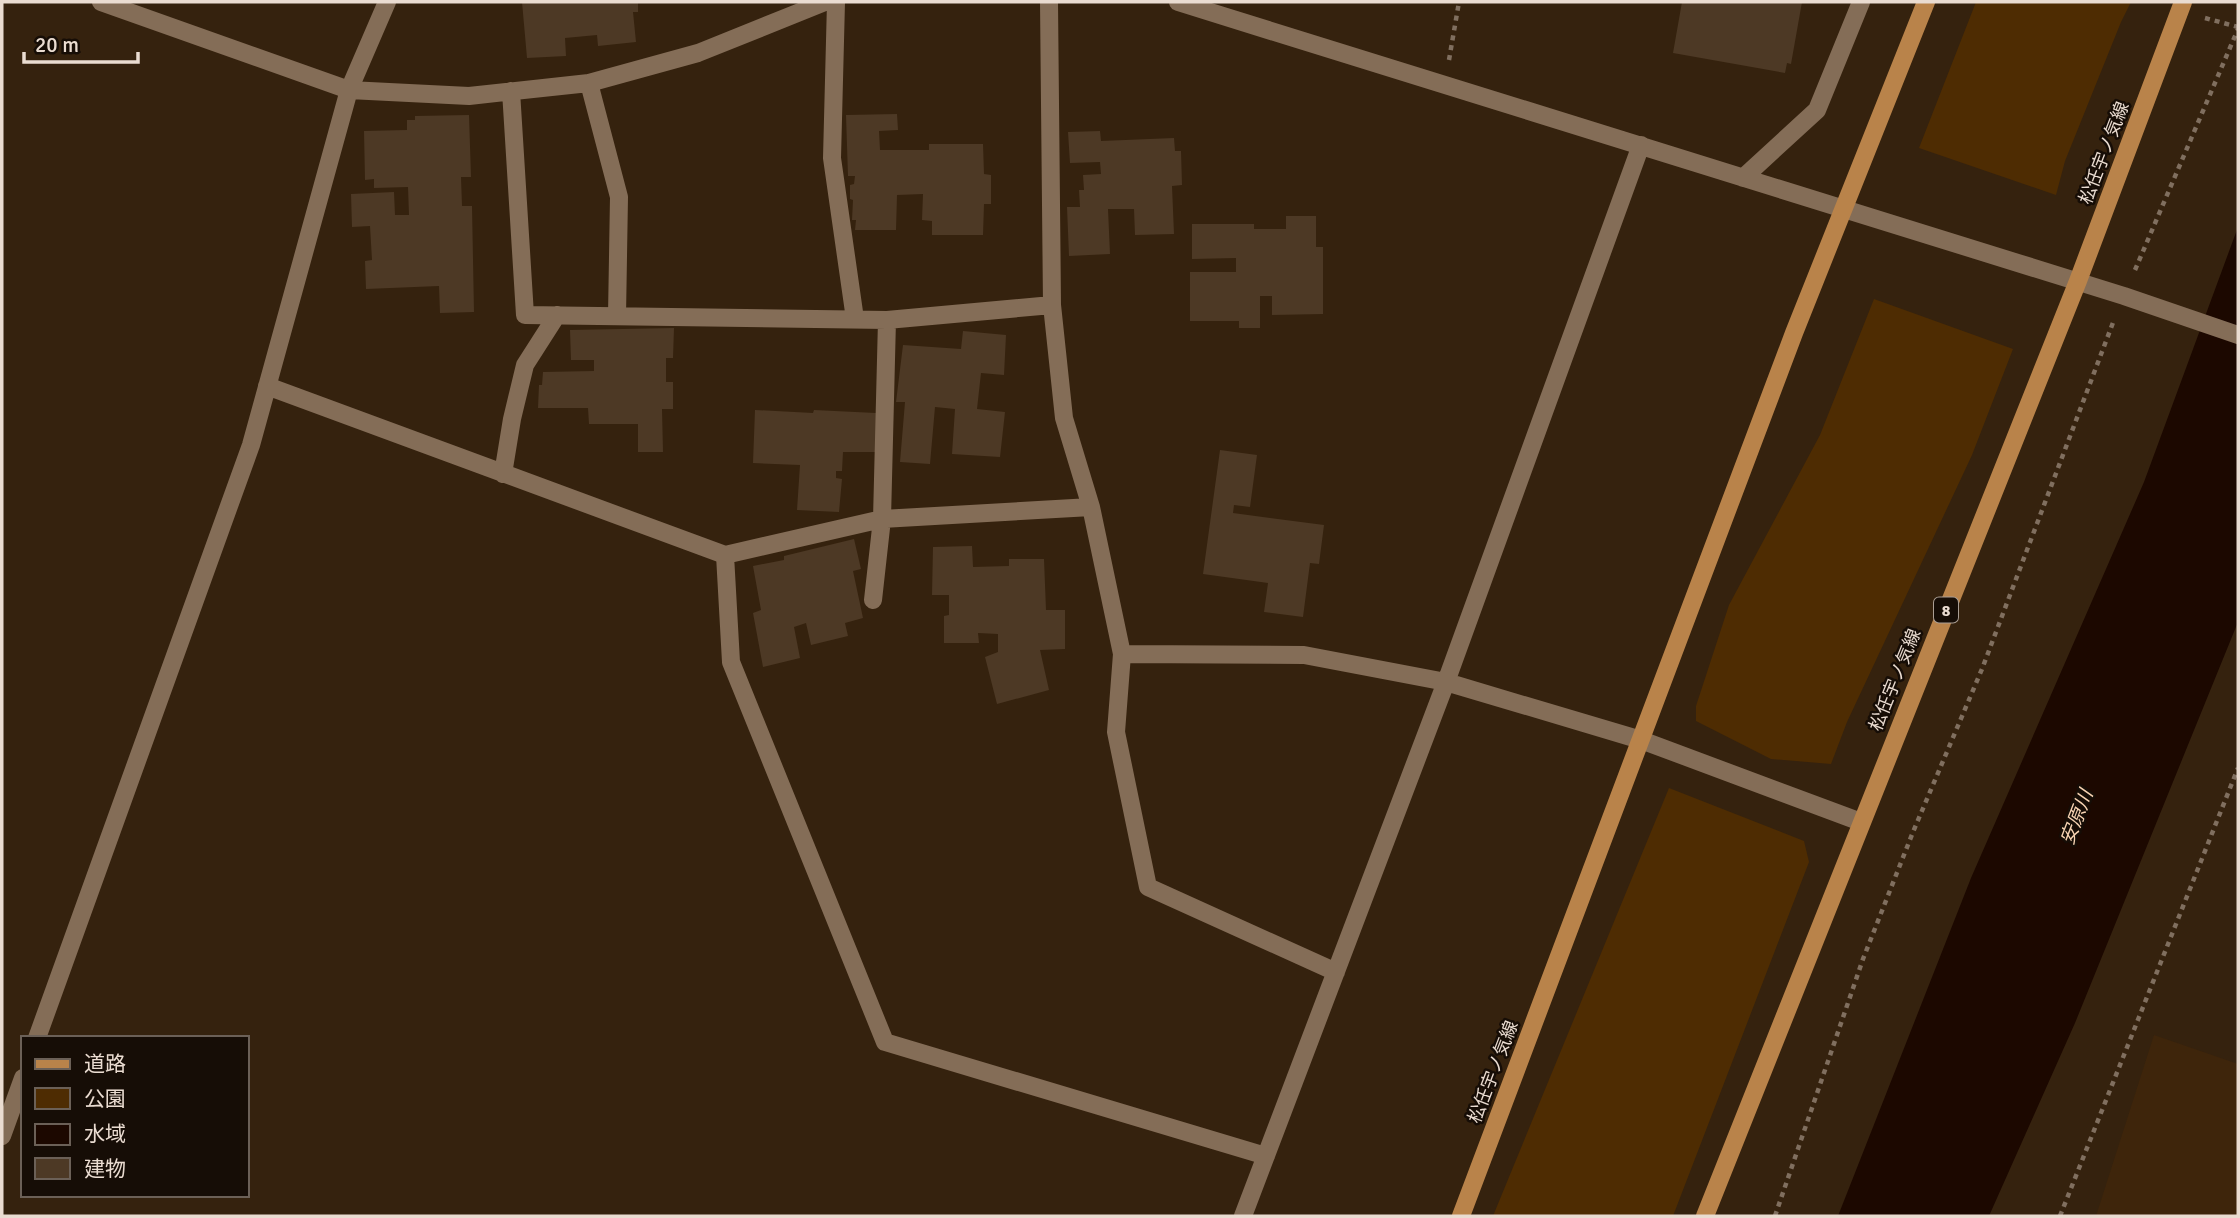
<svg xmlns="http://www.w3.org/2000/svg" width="2240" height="1218" font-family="Signika,'Noto Sans JP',sans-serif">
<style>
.built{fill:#3e250b}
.green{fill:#4e2c02}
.water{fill:#1c0800}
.building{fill:#4d3925}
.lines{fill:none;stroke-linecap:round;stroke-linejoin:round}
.path{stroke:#806f5f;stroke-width:4.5;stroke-dasharray:5 5;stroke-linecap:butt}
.minor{stroke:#846d57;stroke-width:18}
.major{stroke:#b9834a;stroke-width:18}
.labels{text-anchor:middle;stroke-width:5;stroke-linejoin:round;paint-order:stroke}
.shield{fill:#160d06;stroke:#aa9e94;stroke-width:2}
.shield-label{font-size:16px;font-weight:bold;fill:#eadcd1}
.street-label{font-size:18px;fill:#eadcd1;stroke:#160d06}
.water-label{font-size:19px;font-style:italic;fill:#f7d3b2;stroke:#160d06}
</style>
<rect width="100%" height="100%" fill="#35220e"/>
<path class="built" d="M2154,1035L2238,1064V1216H2096Z"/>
<path class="green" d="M1976,2H2131L2121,22L2065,161L2056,195L1919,148Z
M1874,299L2013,349L1972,455L1847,722L1831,764L1771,759L1696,721V706L1729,605L1820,435Z
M1669,788L1804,841L1809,862L1673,1216H1493Z"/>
<path class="water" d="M2238,227V622L2075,1023L1989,1216H1838L1971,878L2144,482Z"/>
<path class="building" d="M522,2H638V12H633L636,42L598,46L597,35L565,38L566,56L527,58Z
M1682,2H1802L1791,64L1787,63L1785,73L1673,53Z
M897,114L898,130L879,131L880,150H929V144H983L984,174L991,175V204H984L983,235H932V221L922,220L923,194L897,195L896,230H855L856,220H852L853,200L850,199V185L854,184L855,176H848L846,115Z
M469,115L471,177H461L462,206H472L474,312L440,313L439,286L366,289L365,261L372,260L370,226L352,227L351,194L394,192L395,215H409L408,187L374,188V179L365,180L364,131L407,130V120H415V116Z
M1100,131L1101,141L1174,138L1175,151H1181L1182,185L1172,186L1174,234L1135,235L1134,209H1108L1110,254L1069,256L1067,207H1080L1079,190H1084L1083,175L1101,174L1100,162L1070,163L1068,132Z
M1286,216H1316V247H1323V314L1272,315V296H1260V328H1239V321H1190V272H1236V258L1192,259V224H1254V229H1286Z
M674,328L673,358H666V382H673V409H662L663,452H638V424H589L588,408H538L539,385H542L543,372L594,371V360H571L570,330Z
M963,331L1006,335L1004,375L981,373L977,409L1005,412L1000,457L952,454L955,409L935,407L930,464L900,462L905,402H896L903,345L961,349Z
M755,410L813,413L814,410L876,413V452H843L842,471H836V478L842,479L839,512L797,510L800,465L753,463Z
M1220,450L1257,455L1250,507L1234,505L1233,513L1324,525L1319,564L1310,563L1303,617L1264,612L1268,583L1203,574Z
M854,539L861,569L853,571L863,618L845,623L848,636L811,645L806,623L794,627L800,658L763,667L753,613L761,610L753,566L784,560V556Z
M972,546L973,567L1009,566V559H1044L1046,610H1065V649L1040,650L1049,690L997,704L985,657L998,652V634L978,633L979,643H944V616L949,615V595H932L933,547Z"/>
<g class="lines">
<path class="path" d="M2205,18L2238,27
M1449,60L1459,2
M2135,270L2238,29
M1775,1216L1863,959L1913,832L1982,669L2114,320
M2060,1216L2238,768"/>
<path class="minor" d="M101,2L349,90L469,96L589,83L698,53L825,2
M836,2L832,158L855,319
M1049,2L1052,305L1064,418L1091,507L1122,654L1304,655L1446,682L1641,740L1861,822
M1178,2L2124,296L2238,335
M589,83L619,197L617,316
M511,91L525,315L887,320L1052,305
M1743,178L1817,110L1861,2
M267,386L725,555L731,662L885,1042L1266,1156
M503,474L512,419L525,365L557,315
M725,555L882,519L1091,507
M873,600L882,519L887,320
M1122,654L1116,732L1148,887L1336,972
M37,1038L251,445L349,90L387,2
M2,1136L23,1078
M1243,1216L1446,682L1641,145"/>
<path class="major" d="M1461,1216L1794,333L1926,2
M1705,1216L2078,281L2183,2"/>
</g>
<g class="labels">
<rect class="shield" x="1934" y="597.5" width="24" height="25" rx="5"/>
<g class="shield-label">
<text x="1946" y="616">8</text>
</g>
<g class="street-label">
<text transform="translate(2104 153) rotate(-69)" y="6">松任宇ノ気線</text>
<text transform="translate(1895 680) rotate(-68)" y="6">松任宇ノ気線</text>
<text transform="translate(1493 1072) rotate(-69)" y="6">松任宇ノ気線</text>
</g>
<g class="water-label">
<text transform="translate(2076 817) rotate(-69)" y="7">安原川</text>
</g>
</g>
<rect width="2240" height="1218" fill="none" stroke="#eadcd1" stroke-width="7"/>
<rect x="21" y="1036" width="228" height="161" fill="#160d06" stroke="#6b6057" stroke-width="2"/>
<rect x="35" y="1059" width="35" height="10" fill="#b9834a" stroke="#6b6057" stroke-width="2"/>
<text x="84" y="1071" font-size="21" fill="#eadcd1">道路</text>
<rect x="35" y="1088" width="35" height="21" fill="#4e2c02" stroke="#6b6057" stroke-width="2"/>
<text x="84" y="1106" font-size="21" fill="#eadcd1">公園</text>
<rect x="35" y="1124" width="35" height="21" fill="#1c0800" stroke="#6b6057" stroke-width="2"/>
<text x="84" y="1141" font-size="21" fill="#eadcd1">水域</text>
<rect x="35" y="1158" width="35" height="21" fill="#4d3925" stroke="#6b6057" stroke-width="2"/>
<text x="84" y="1176" font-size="21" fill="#eadcd1">建物</text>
<path d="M24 52v10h114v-10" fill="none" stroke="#eadcd1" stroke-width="3.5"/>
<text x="35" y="52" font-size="21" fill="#eadcd1" stroke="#160d06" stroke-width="5" paint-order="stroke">20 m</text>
</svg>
